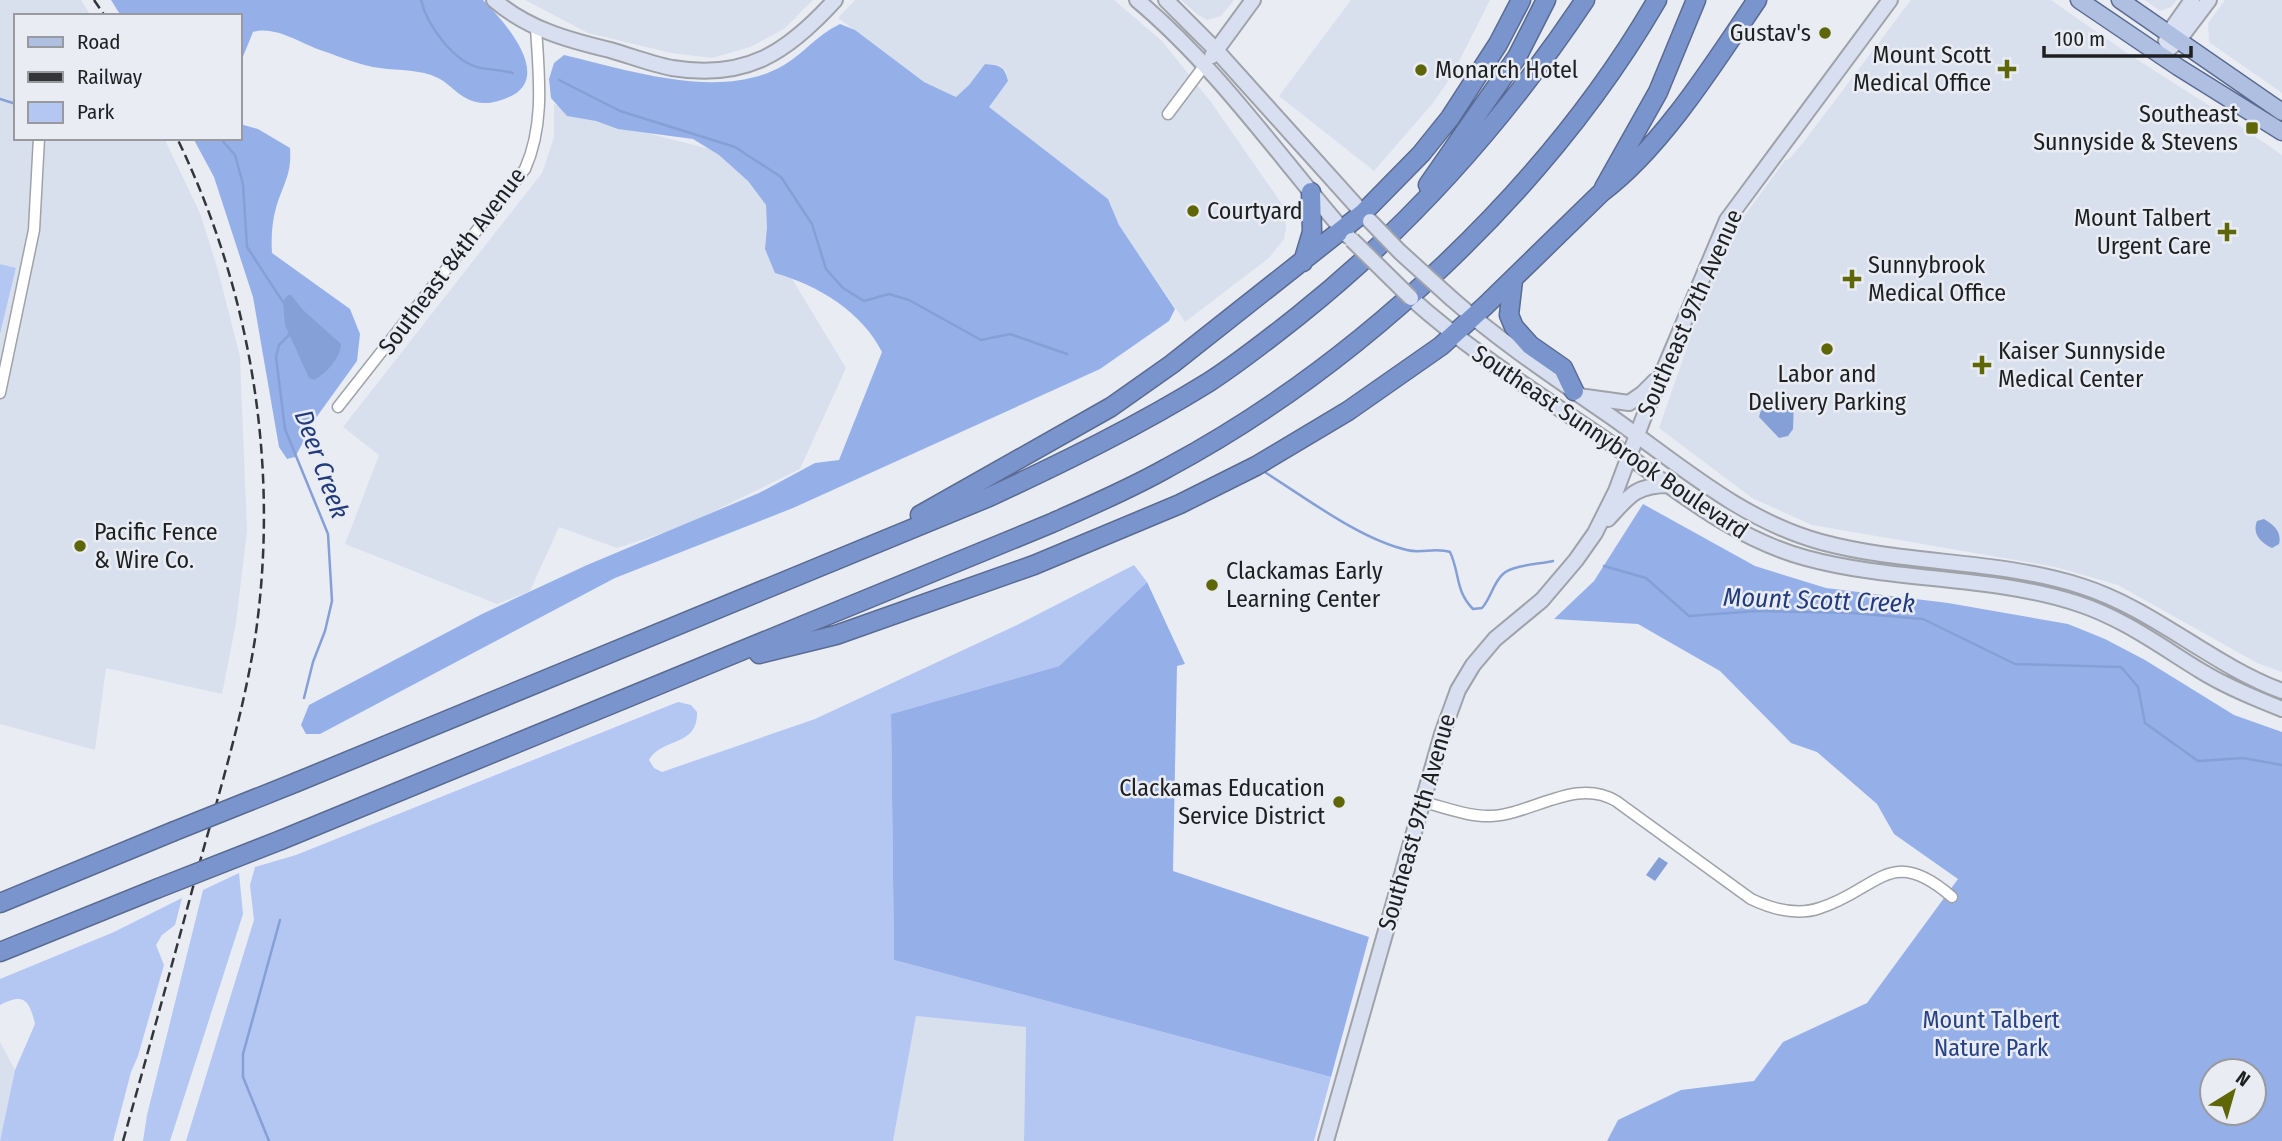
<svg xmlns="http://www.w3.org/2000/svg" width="2282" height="1141" font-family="'Fira Sans Condensed',sans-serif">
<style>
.built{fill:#d9e0ed}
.green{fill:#b3c7f2}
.forest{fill:#95b0e9;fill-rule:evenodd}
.water{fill:#859fd7}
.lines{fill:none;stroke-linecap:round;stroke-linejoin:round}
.stream{stroke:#859fd7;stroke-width:2.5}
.street-casing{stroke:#9fa2a8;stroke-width:13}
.secondary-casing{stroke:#9fa2a8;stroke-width:18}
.primary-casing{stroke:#5a6b91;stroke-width:19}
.highway-casing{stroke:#5a6b91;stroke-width:21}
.street{stroke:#fff;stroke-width:10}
.secondary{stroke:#d7dff0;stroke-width:14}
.primary{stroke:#afbfe2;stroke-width:16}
.highway{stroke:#7a94ce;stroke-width:18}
.rail{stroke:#343538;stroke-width:2.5;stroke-dasharray:10 5;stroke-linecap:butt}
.secondary-bridge-casing{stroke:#9fa2a8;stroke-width:18;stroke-linecap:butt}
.highway-bridge-casing{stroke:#5a6b91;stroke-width:21;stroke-linecap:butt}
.secondary-bridge{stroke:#d7dff0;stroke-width:14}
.highway-bridge{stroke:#7a94ce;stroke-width:18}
.poi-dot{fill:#5e6606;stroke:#e9ecf3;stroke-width:2.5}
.labels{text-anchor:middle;stroke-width:5;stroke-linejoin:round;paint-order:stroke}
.poi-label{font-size:24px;fill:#1e1f21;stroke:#e9ecf3;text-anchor:start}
.street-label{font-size:24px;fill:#1e1f21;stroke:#e9ecf3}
.park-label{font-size:24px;fill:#264184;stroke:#e9ecf3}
.water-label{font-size:26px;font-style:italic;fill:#213b7d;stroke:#e9ecf3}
</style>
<rect width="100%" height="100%" fill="#e9ecf3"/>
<path class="built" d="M0,0H81L91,16H16V138H164L200,213L218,270L240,357L247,531L236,623L222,694L106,668L95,750L0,724V334L16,269L0,264Z
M525,0H813L784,29L750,47L712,58L671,53L588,33Z
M855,0H1114L1162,41L1211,102L1284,207L1286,228L1284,239L1269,258L1185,322L1119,225L1108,199L988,107L1008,81L1006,71L999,65L985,64L969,85L956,97L924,82L838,18Z
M1181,0H1234L1221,16L1207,20L1198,15Z
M1351,0H1490L1451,77L1433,103L1374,171L1279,96Z
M1911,0H2051L2130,55L2224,115L2282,155V672L2257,663L2118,585L2055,567L1812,525L1752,498L1659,428L1703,301L1737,226L1785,160L1789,159L1802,144Z
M2145,0H2177L2171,7L2160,11Z
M2225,0H2282V93L2209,42L2208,23Z
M554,104L599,121L710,149L731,160L785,227L780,259L846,368L800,469L684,526L617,548L559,527L530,591L497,604L345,544L379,455L343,427L542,173L554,137Z
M916,1016L1026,1027L1024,1141H893Z
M0,1042L15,1070L0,1141Z"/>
<path class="green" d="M0,264L16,268L0,334Z
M1134,565L1147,582L1059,666L891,714L894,960L1331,1077L1314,1141H1024L1026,1027L916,1016L893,1141H186L254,920L250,885L255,867L296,855L678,702L691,705L697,712C698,747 662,737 649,760L654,768L662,772L815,719L1017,625Z
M239,873L243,914L170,1141H143L147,1115L203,890Z
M182,898L175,925L162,935L156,945L164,965L138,1056L131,1072L113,1141H0L15,1070L35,1024C29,999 24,993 0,1005V979L114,932Z"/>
<path class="forest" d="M111,0H483C501,18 550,71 515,94C508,98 493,104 484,103C461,102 454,86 438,78C420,69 400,71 380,68C361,66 341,57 323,51C302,44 275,25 253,32L240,64V16H121Z
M840,24L855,30L924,82L956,97L969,85L985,64C999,65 1005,66 1008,81L989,107L1108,199L1119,225L1175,309L1169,321L1100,369L793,508L615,578L320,734H306L301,725L309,705L482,614L587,565L759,493L815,463L839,460L882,352C861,311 819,286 775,273L765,249L767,227L766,205L748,181L719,155L693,139L618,129L596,121L567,116L551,98L549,79L554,63L564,55C629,70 722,102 784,65C804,53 818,34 840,24Z
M240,124L258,129L290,148C292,175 283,184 276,208C272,222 271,238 272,253L350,309L360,334L357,361L318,415L295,457L287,459L279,447L253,297L214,177L193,138H240Z
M1643,504L1755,566L1826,588L1948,603L2068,624L2105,639L2145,660L2234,715L2282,732V1141H1607L1618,1120L1681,1090L1754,1081L1783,1042L1867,1003L1958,879L1894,834L1877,804L1817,752L1791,743L1720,671L1638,624L1554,619L1594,581ZM2212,1071H2254V1113H2212Z
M1147,582L1185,664L1177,666L1173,871L1369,937L1331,1077L894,960L891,714L1059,666Z"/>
<path class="water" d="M288,295H291L303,310L341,344C341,357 326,374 314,380L309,378L285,325L283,301Z
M1785,393L1794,400L1793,429L1788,436L1779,438L1759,417C1762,403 1772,396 1785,393Z
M2264,519C2274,525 2282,532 2279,544L2272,548C2260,542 2252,534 2257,521Z
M1659,857L1668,863L1655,881L1646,875Z"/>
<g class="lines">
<path class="stream" d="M421,0C427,25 454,63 481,68C492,70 502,70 513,73
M559,80L620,111L735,147L781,177L812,224L826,269L843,288L864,301L889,294L909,300L981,340L1010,334L1067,354
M0,99L16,104
M220,138L235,155L243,184L247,247L283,302
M290,334L279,345L276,357L285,429L328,534L332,601L325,631L313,662L304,698
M1263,471C1305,497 1359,539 1407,550C1421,554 1435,547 1450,552C1460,573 1455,591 1473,609L1482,608C1491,598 1493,583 1503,574C1512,565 1541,564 1553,561
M1604,566L1646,578L1689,616L1757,611L1852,613L1923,619L2015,664L2121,667L2138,687L2145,723L2198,761L2243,758L2282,765
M269,1141L243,1077V1054L280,920"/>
<g class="street-casing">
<path id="street" d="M1168,114L1204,66
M0,393L34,230L39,138
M338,407L525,169C545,124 539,76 536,28
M1423,802C1444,807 1469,817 1491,816C1533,814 1576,777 1616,801L1751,899C1772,909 1797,916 1820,908C1878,890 1890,843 1952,897"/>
</g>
<g class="secondary-casing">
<path id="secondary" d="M494,0C528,29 568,40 610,50C631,56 651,64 672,68C746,80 787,53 835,0
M1137,0C1218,68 1279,157 1348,236
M1166,0L1216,50L1369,220
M2166,41L2168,34L2192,0
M1212,56L1253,0
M2161,56L2178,41L2209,0
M1411,298C1470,351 1537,393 1603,438C1668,483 1728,537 1806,558C1894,582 1989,575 2076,603C2123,618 2160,646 2201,671C2227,687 2254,698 2282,709
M1452,299C1502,343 1558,380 1613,418C1678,464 1743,521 1821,542C1906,565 1997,559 2081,586C2154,609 2210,664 2282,691
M1586,397L1629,403L1642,394L1655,381
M1608,519C1629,496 1636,485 1669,485
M1326,1141L1442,734L1458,690L1473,665L1495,639L1542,600L1576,560L1595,533L1616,491L1643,419L1727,220L1890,0"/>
</g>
<g class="primary-casing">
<path id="primary" d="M2079,0L2178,67L2282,132
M2120,0L2282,112"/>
</g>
<g class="highway-casing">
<path id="highway" d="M1428,185L1517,57L1546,0
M1604,188L1658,92L1696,0
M1303,262L1312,232L1311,192
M1513,280L1509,315L1514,327L1530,345L1563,368L1574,391
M920,515L1111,407L1172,364L1363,213L1421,154L1450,118L1498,44L1521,0
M759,654L836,635L1034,565L1180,504L1256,466L1348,411L1441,346L1485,306L1602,192C1662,147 1715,62 1757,0
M297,782L989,497C1064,462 1138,426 1209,382C1240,362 1269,339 1298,316C1411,226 1505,120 1585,0
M281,840L1052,523C1090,506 1130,489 1167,468C1359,365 1548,188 1657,0
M0,903L172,832
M0,952L156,889"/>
</g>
<use href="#street" class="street"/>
<use href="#secondary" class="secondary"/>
<use href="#primary" class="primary"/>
<use href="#highway" class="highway"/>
<path class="rail" d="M94,0L105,16
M123,1141C149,1049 174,957 199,865C220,790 243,715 255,639C280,468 252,293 177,138"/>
<g class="secondary-bridge-casing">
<path id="secondary-bridge" d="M1370,221L1400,252L1452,299
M1352,240L1411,298"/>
</g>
<g class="highway-bridge-casing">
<path id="highway-bridge" d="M172,832L297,782
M156,889L281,840"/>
</g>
<use href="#secondary-bridge" class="secondary-bridge"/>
<use href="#highway-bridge" class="highway-bridge"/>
</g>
<g class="poi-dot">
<circle cx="1825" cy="33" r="7"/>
<path d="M2003.5 58.5h7v7h7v7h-7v7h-7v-7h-7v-7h7z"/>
<circle cx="1421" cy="70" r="7"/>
<rect x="2245" y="121" width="14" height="14" rx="3.5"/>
<circle cx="1193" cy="211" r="7"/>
<path d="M2223.5 221.5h7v7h7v7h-7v7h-7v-7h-7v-7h7z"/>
<path d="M1848.5 268.5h7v7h7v7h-7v7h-7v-7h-7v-7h7z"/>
<circle cx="1827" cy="349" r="7"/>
<path d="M1978.5 354.5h7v7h7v7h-7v7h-7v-7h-7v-7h7z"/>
<circle cx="80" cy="546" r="7"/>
<circle cx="1212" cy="585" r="7"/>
<circle cx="1339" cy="802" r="7"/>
</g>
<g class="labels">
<g class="poi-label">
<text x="1811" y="41" text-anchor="end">Gustav's</text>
<text x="1991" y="63" text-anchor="end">Mount Scott<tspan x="1991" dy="28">Medical Office</tspan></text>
<text x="1435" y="78">Monarch Hotel</text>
<text x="2238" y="122" text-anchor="end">Southeast<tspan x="2238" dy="28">Sunnyside &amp; Stevens</tspan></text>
<text x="1207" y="219">Courtyard</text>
<text x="2211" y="226" text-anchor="end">Mount Talbert<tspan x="2211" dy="28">Urgent Care</tspan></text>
<text x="1868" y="273">Sunnybrook<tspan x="1868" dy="28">Medical Office</tspan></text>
<text x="1998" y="359">Kaiser Sunnyside<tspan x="1998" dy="28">Medical Center</tspan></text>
<text x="1827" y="382" text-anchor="middle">Labor and<tspan x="1827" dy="28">Delivery Parking</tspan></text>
<text x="94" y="540">Pacific Fence<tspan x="94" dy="28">&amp; Wire Co.</tspan></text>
<text x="1226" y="579">Clackamas Early<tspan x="1226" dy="28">Learning Center</tspan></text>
<text x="1325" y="796" text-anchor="end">Clackamas Education<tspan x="1325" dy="28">Service District</tspan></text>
</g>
<g class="street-label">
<text transform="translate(452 261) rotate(-53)" y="8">Southeast 84th Avenue</text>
<text transform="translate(1690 313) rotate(-66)" y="8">Southeast 97th Avenue</text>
<text transform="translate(1610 442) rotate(34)" y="8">Southeast Sunnybrook Boulevard</text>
<text transform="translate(1417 822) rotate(-74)" y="8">Southeast 97th Avenue</text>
</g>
<g class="park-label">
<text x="1991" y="1028">Mount Talbert<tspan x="1991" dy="28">Nature Park</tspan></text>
</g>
<g class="water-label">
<text transform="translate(322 464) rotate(70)" y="9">Deer Creek</text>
<text transform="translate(1819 600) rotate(2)" y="9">Mount Scott Creek</text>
</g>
</g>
<rect x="14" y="14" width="228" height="126" fill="#e9ecf3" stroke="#989a9f" stroke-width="2"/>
<rect x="28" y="37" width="35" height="10" fill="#afbfe2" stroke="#989a9f" stroke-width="2"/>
<text x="77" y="49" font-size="21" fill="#1e1f21">Road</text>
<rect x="28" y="72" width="35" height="10" fill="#343538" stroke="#989a9f" stroke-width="2"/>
<text x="77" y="84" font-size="21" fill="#1e1f21">Railway</text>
<rect x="28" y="102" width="35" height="21" fill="#b3c7f2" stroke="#989a9f" stroke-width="2"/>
<text x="77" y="119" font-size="21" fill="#1e1f21">Park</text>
<g transform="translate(2233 1092) rotate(37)"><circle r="33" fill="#e9ecf3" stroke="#989a9f" stroke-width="2"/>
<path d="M0-5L12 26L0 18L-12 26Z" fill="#5e6606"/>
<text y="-10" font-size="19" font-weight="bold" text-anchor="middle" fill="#1e1f21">N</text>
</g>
<path d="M2044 46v10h147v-10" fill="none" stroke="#1e1f21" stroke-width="3.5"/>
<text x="2054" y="46" font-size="21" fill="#1e1f21" stroke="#e9ecf3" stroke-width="5" paint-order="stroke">100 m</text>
</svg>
